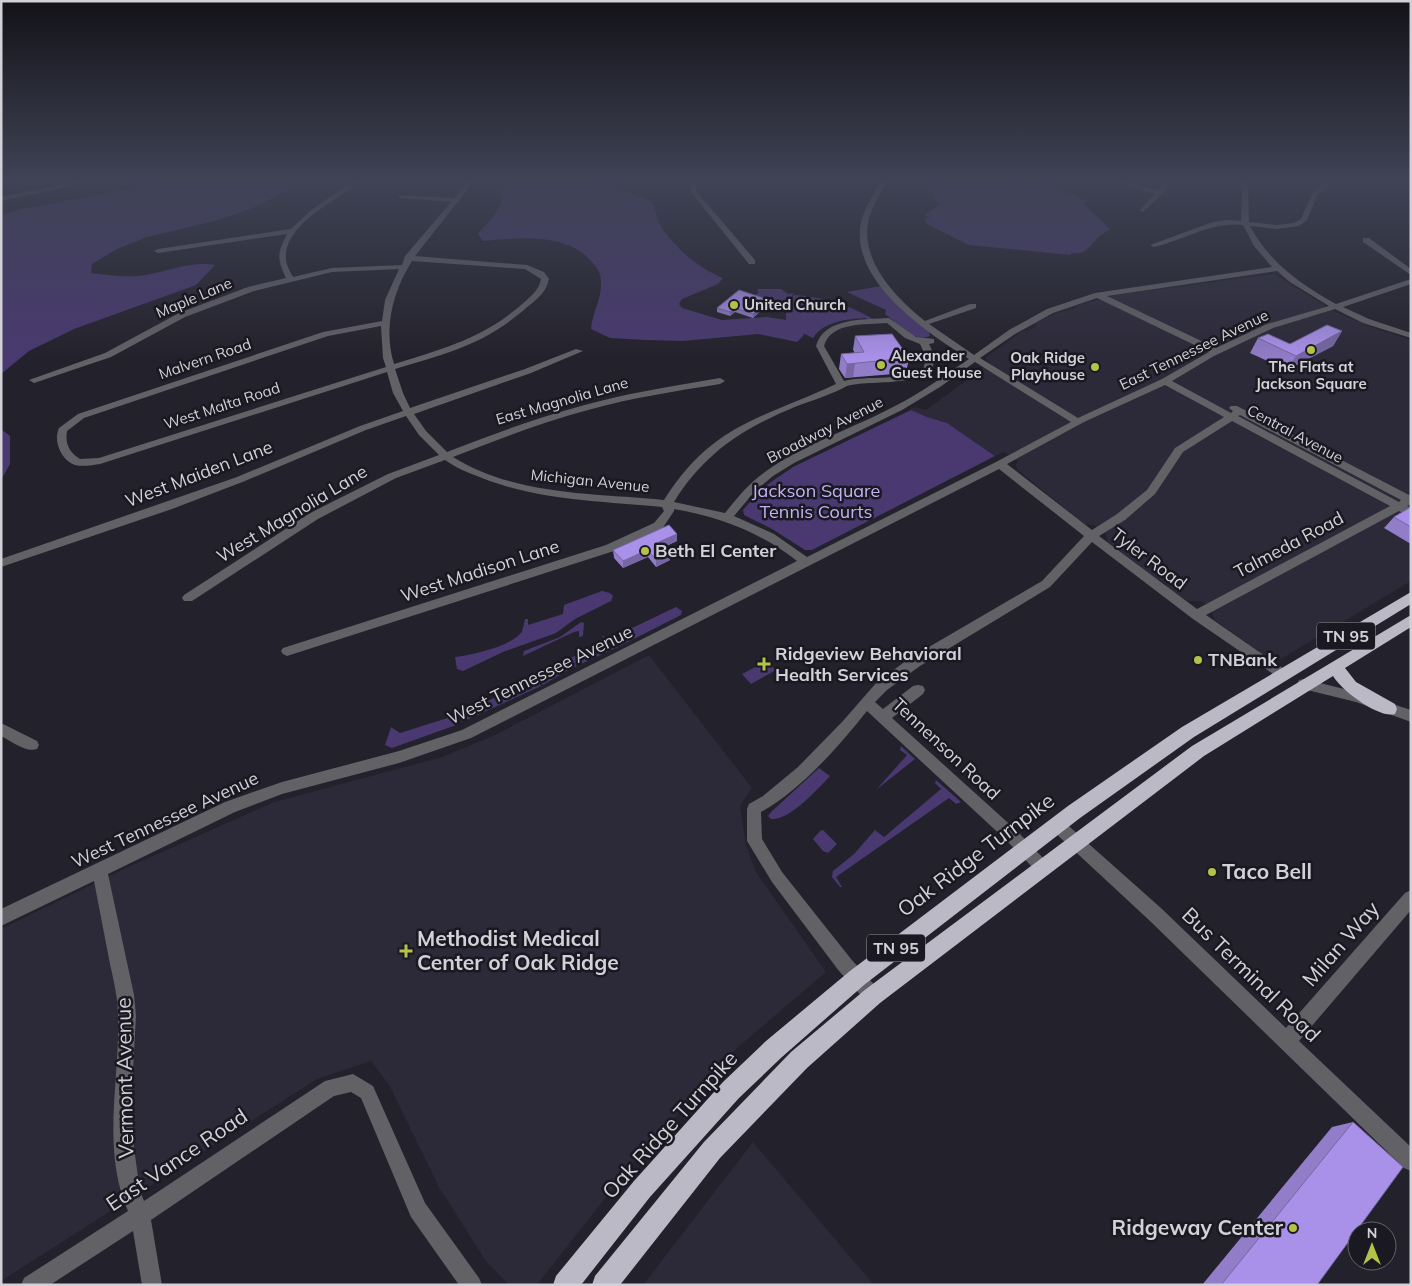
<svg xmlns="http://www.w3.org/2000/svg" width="1412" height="1286" font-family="Mulish,sans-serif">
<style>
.built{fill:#2c2938}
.green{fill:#493970}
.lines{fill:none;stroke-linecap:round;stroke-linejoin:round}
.minor{fill:#626166;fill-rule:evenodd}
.highway{fill:#bbb9c5;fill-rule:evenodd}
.wall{fill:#917dc8}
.shaded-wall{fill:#7666a3}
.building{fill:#a991e9;stroke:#7666a3}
.poi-dot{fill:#b4c24a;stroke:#1a1821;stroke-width:2}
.labels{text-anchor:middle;stroke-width:5;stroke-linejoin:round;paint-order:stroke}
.far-street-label{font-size:15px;fill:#d2d1d7;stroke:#1a1821}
.far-poi-label{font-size:15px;font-weight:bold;fill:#d2d1d7;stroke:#1a1821;text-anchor:start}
.shield{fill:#1a1821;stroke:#9b9aa0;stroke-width:1}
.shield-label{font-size:16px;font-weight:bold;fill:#d2d1d7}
.street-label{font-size:18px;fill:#d2d1d7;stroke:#1a1821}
.park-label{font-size:18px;fill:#c2b2f5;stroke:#1a1821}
.poi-label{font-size:18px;font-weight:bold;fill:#d2d1d7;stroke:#1a1821;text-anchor:start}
.near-street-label{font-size:21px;fill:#d2d1d7;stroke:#1a1821}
.near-poi-label{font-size:21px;font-weight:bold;fill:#d2d1d7;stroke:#1a1821;text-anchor:start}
</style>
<rect width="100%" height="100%" fill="#23212b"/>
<path class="built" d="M1274,274L1335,312L1376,329L1411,340V581L1281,659H1273L1264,655L1215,620L1212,615L1213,611L1201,601H1187L1168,588L1166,584L1146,573L1107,541L1106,534L1094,525L1084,524L1019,471L1015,465L1018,461L1004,452L995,456L947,423L927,417L909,409L916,407L926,410L982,369L989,363L986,359V357L1023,331L1030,330L1036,326L1035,323L1057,313L1074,309L1076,306L1116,295Z
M649,655L752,788L740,806L746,845L756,872L826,972L737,1048L628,1169L537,1285H509L485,1260L439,1187L389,1085L371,1061L317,1079L1,1281V929L126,868L274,802L442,757L495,735Z
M753,1142L874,1285H643Z"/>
<path class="green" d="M177,180H307L253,208L218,220L147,237L117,249L92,264L91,273C109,275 128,278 146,275C169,271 192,261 215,265L196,285L74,329L29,351L1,374V215L17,210Z
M512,180H585L590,184L621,189L652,202C655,210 657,221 662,228C676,249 700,269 723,278L718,284L682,299L679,304L682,308L722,320L767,317L786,320V313L794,295C825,297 849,305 875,320L867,321L866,318C848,319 824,321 813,338L803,333L804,335L797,342L758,334L683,341L646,340L610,338L591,329C592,313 602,298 601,283C601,272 597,267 590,260C565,232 516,238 483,241L478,234C487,223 506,207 502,191Z
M924,180H1033L1059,189L1088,202L1083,203L1110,229C1106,232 1100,235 1097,239C1088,248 1085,255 1071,253V255L969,245L927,224L925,220L930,217L924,215L939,205Z
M881,286L929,332L930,336C914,344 897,322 885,314L886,310L847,292Z
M758,289H781L788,294L794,293L784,307L781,306V304L756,300L753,297L759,292L757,291Z
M911,410L927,417L947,423L995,456L812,550H805L772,529L744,515L743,510L761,489L793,467Z
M1,429L10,436V464L1,480Z
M602,591L610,593L613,596L611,601L575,619L556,633L503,652L463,671L457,669L455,657C474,654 509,647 522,632L525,619H528V625L563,614L564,605Z
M676,607L682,611L681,615L620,646L611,638Z
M581,622L584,623L583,636L579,637V631L574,632L523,656L524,651L560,637Z
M600,635L612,640L618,647L570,669L543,685L539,677L536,675L607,640Z
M767,661L776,670L751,684L742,674Z
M536,678L541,686L462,722L458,715Z
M454,716L459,724L392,748L385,745L391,727L400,733Z
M901,746L915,759L876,790L907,755L900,750Z
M819,768L830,776C818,789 789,821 771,819L768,816L771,812Z
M936,780L961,802L956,804L949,798L836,877L842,887H840L832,877L833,871L854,854L875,830L884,837L941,789L935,783Z
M823,830L837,844L828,853L823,851L813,839L820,831Z"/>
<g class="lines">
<path class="minor" d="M85,180H98L1,201V197Z
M354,180H362C340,200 284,222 286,259C286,265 290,271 293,277L332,268L402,265L405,256L451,202L401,198L399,197V195L454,198L469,180H475L415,256L527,265L544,272L549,279C546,293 537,299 526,308C484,345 447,353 395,369L403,393L410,408L525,369L576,349L583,351L531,373L414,414L426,431L447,452C491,435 536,418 581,406C627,393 673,386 720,378L725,381L720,384C676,391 631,398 588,410C542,422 498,440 453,457C516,496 594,493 664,500C712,424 761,419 836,384L816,346C824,317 864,320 889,318L916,337L934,339V343L929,344C955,392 871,378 847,386C832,394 814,400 797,406C744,428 705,452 674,502L725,513C737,498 749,483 765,472C802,445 854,428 895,406C921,393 945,375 969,359C926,332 849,281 861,222C865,207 874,194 881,180H887C881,194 871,207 868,222C861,262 896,298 925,321L970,304H976V308L929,324L974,355L1009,330L1047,309L1095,293L1272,267L1254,246L1243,225C1212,221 1184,240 1154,247L1150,245L1213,222L1228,220L1241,221L1242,191L1240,180H1246L1248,186L1249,222L1277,225L1294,223L1301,219L1312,194L1327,180H1334L1317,196L1307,220L1299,226L1277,229L1250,226C1270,263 1300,284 1336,304L1411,279V284L1343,307L1369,319L1411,333V338L1363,323L1335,309L1273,328L1214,356L1172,381L1231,413L1233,411L1229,408L1231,406H1237L1411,496V504L1407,506L1411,508V517L1399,511L1206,615L1287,671L1288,675L1287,679L1282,680L1193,619L1092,542L1050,587L920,666L887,690L875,702L883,709L913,686L918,685L923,686L925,690L923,694L892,718L1016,830L1047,862L1050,867L1047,872L1042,874L1037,872L1006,840L867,711C839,746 801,790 761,812L762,839L782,872L851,959L879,990L882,996L879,1002L873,1005L867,1002L839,971L772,882L747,841V809L749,804L763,796L798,767L842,722L877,682L910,658L1042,581L1084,536L999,469L471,738L399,763L282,794L235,812L108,874L134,995L136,1016L131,1106L134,1148L140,1191L144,1201L325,1081L353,1074L373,1086L425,1203L479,1278L482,1285H459L411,1217L361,1098L351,1092L334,1096L151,1220L162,1285H142L133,1231L50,1285H21L24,1278L128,1211C101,1149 120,1081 118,1016C118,997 113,978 109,959C104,933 99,907 94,881L1,926V909L225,802L282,782L399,751L462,730L797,561C760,532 720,517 674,509V511L662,529L614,551L287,656L283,654L281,651L283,648L606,545L654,523L664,511L662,507C601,501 540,501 482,478C469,473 456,468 445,460L396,478L318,519L192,601H184L182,598L184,595L310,513L388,474L439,455L419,435L406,416L366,430L245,481L172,509L1,567V559L237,477L360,426L403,411L393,393L387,372L100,464C93,465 83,467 75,465C61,460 53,441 59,428L78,414L323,332L382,321L385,300L399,269L332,272L254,291L185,317L111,357L37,382L34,383L29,380L105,353L179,313L248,287L286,278C277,259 277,253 287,234L158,253L154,251L158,249L291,229L310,211ZM412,261L525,269L541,279C539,291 529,298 520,306C479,340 444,348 394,364C383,328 393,291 412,261ZM1277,271L1290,282L1329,306L1267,324L1216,348L1107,296ZM1097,298L1209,352L1162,379L1078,418L980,358L1015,334L1053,313ZM887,323L905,338L920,344L926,357L924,367C908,382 866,375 844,381L824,346C831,321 867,325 887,323ZM381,326L383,358L386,367L99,458L80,459C69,452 65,444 67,431L84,418L328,336ZM975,362L1071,422L996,462L807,557L774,534L734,516L755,491L773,476L794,463L902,410L940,387ZM1165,385L1224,417L1175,448L1147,490L1117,514L1092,530L1007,464L1084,422ZM1240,415L1401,500L1399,502L1238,416ZM1232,421L1390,506L1197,609L1099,536L1125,520L1155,494L1183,452Z
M692,180H698L696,191L755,260V264H749L691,192Z
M1107,180H1118L1158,190L1167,180H1174L1162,194L1143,212L1140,210L1155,194Z
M1363,238H1369L1411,269V275L1363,242Z
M1304,679L1356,692L1411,710V722L1356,702L1299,688L1297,684L1299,680Z
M1,723L37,741L39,745L37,749C26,753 11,741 1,736Z
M1057,818L1062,820L1162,909L1286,1028L1405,893L1411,890V910L1299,1041L1411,1147V1171L1404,1168L1150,921L1052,830L1050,825L1052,820Z"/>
<path class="highway" d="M1411,592V604L1194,737L1080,818L864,985L782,1057L739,1098L650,1197L581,1285H553L556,1276L634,1181L723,1082L766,1041L850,971L1068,806L1182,727Z
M1411,615V627L1345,668L1356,682L1395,704L1397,709L1395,714C1379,719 1341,690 1333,676L1204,756L880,1003L807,1068L720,1158L620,1285H592L595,1276L704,1142L791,1052L866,989L1192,746Z"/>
</g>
<path class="wall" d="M769,300V303L753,318L735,312L730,316L717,312V308Z
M1342,331L1333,346L1287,370L1250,353L1258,338L1290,344Z
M855,336L909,358L906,373L845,378L839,369L841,354L855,353L853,350Z
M1411,507V544L1384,528L1394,517Z
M677,541L664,547L670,560L656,567L648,557L623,568L614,558L613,550Z
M1353,1122L1317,1285H1202L1332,1127Z"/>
<path class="shaded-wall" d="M769,300V303L753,318V314Z
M735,308V312L730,316V312Z
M1342,331L1333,346L1287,370L1296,356Z
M855,363L853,377L845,378L847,364Z
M677,534V541L660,549L659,542Z
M647,550L648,557L623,568V561Z
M670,553V560L656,567V559Z"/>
<path class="building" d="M739,290L769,300L753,314L735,308L730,312L717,308Z
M1327,325L1342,331L1296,356L1258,338L1268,334L1290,344Z
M892,334L909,358L847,364L841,354L864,352L855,336Z
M1411,507V527L1394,517Z
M669,525L677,534L659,542L670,553L656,559L647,550L623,561L613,550Z
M1353,1122L1403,1167L1317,1285H1221Z"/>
<linearGradient id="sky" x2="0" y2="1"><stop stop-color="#131218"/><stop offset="0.5" stop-color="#3f4355"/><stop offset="1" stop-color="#3f4355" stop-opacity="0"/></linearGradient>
<rect width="1412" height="360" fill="url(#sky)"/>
<g class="poi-dot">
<circle cx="734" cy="305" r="5"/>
<circle cx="1311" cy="350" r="5"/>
<circle cx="881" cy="365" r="5"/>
<circle cx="1095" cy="367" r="5"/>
<circle cx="645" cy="551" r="5"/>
<circle cx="1198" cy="660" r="5"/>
<path d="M761.5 656.5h5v5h5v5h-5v5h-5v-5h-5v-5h5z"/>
<circle cx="1212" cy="872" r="5"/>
<path d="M403.5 943.5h5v5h5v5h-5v5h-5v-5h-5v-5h5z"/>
<circle cx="1293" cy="1228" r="5"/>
</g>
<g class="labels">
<g class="far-street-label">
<text transform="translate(194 298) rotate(-23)" y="5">Maple Lane</text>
<text transform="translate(1194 350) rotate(-26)" y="5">East Tennessee Avenue</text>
<text transform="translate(205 359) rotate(-19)" y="5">Malvern Road</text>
<text transform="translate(562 401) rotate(-16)" y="5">East Magnolia Lane</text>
<text transform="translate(222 406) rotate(-18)" y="5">West Malta Road</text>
<text transform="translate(825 430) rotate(-27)" y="5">Broadway Avenue</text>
<text transform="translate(1295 434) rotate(28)" y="5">Central Avenue</text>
<text transform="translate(590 481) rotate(6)" y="5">Michigan Avenue</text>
</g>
<g class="far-poi-label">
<text x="744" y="310">United Church</text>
<text x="891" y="361">Alexander<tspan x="891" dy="17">Guest House</tspan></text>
<text x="1085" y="363" text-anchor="end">Oak Ridge<tspan x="1085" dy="17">Playhouse</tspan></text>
<text x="1311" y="372" text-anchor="middle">The Flats at<tspan x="1311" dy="17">Jackson Square</tspan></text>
</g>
<g class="shield">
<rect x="1317" y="622.5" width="58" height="27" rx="4"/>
<rect x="867" y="934.5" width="58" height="27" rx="4"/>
</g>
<g class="shield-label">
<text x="1346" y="642">TN 95</text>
<text x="896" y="954">TN 95</text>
</g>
<g class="street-label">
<text transform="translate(199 474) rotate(-21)" y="6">West Maiden Lane</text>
<text transform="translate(292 514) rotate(-31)" y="6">West Magnolia Lane</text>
<text transform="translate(1289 545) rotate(-28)" y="6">Talmeda Road</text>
<text transform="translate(1149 559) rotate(37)" y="6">Tyler Road</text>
<text transform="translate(480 571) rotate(-18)" y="6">West Madison Lane</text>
<text transform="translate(540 675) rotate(-26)" y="6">West Tennessee Avenue</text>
<text transform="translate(946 749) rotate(43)" y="6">Tennenson Road</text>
<text transform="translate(165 820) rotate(-25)" y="6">West Tennessee Avenue</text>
</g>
<g class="park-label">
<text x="816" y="497">Jackson Square<tspan x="816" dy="21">Tennis Courts</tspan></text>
</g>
<g class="poi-label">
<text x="655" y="557">Beth El Center</text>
<text x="775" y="660">Ridgeview Behavioral<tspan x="775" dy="21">Health Services</tspan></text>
<text x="1208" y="666">TNBank</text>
</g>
<g class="near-street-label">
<text transform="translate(976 855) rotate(-37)" y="7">Oak Ridge Turnpike</text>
<text transform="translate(1341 944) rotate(-49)" y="7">Milan Way</text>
<text transform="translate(1251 975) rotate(44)" y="7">Bus Terminal Road</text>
<text transform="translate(125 1078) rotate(-91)" y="7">Vermont Avenue</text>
<text transform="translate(670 1125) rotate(-48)" y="7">Oak Ridge Turnpike</text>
<text transform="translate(177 1160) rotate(-34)" y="7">East Vance Road</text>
</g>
<g class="near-poi-label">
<text x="1222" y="879">Taco Bell</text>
<text x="417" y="946">Methodist Medical<tspan x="417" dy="24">Center of Oak Ridge</tspan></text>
<text x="1283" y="1235" text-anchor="end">Ridgeway Center</text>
</g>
</g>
<rect width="1412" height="1286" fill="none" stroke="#d2d1d7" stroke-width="5"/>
<g transform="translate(1372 1246)"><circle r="24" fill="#1a1821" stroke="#64626a"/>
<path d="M0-4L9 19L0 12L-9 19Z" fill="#b4c24a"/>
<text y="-8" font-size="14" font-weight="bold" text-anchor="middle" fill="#d2d1d7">N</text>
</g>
</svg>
